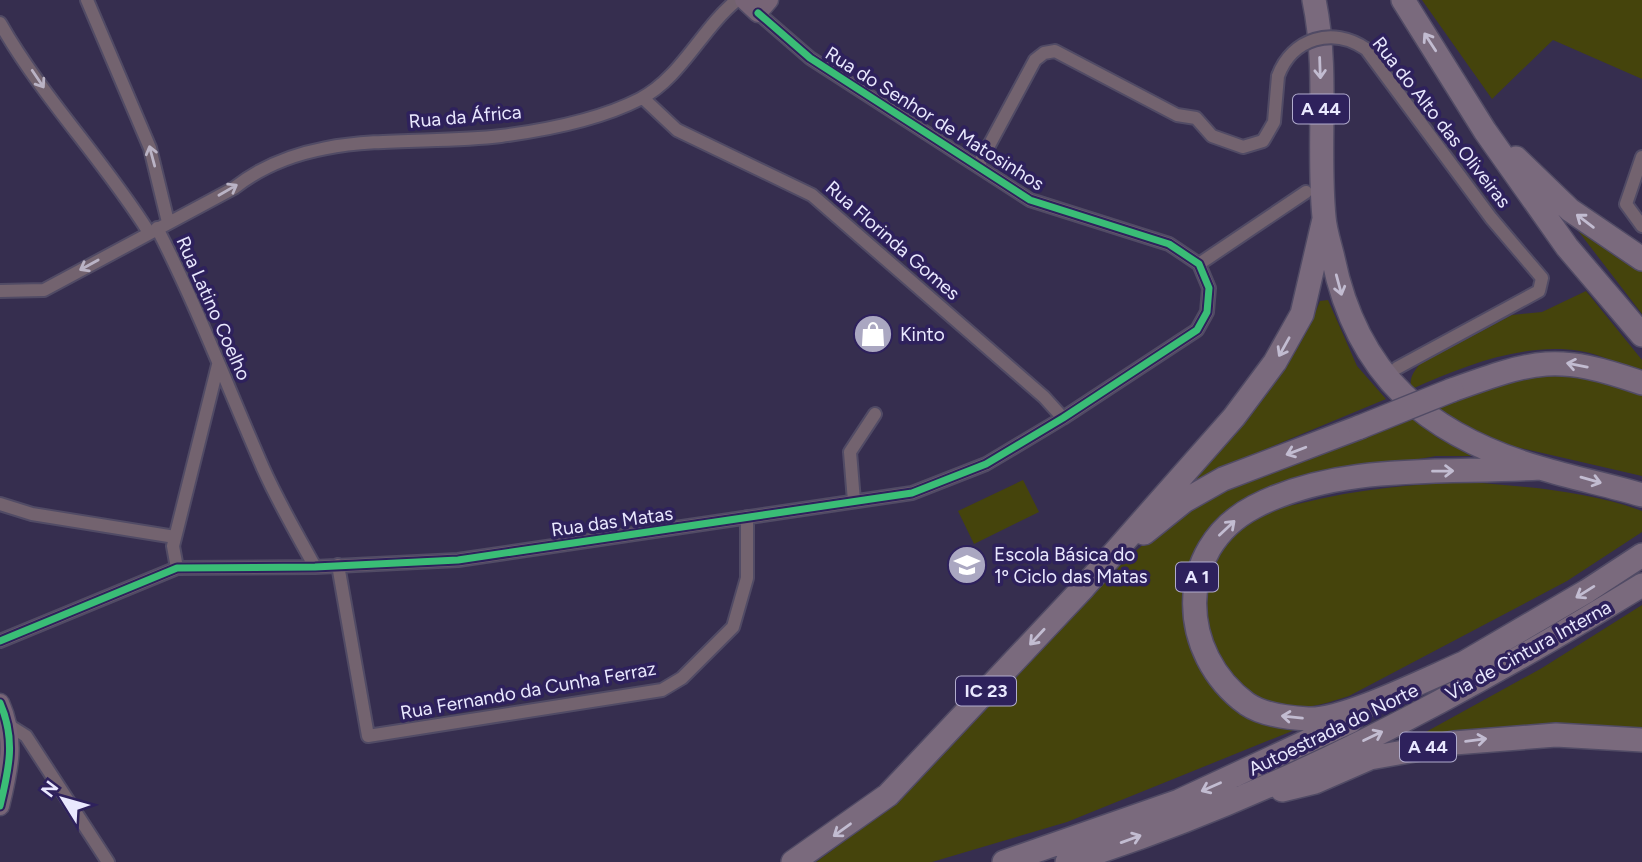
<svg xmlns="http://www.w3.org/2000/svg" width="1642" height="862" font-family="Figtree,sans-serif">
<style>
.green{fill:#45440c}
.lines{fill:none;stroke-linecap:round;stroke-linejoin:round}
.minor-casing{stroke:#514b65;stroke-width:16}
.secondary-casing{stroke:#514b65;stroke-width:21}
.motorway-casing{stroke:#514b65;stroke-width:26}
.minor{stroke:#73636f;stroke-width:12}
.secondary{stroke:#776476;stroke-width:18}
.motorway{stroke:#7a6a7d;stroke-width:23}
.minor-bridge-casing{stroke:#514b65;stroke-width:16;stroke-linecap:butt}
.motorway-bridge-casing{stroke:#514b65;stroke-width:26;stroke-linecap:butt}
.minor-bridge{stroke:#73636f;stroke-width:12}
.motorway-bridge{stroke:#7a6a7d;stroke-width:23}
.cycleway-casing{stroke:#2e215c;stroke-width:11}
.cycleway{stroke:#3abd76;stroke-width:7}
.oneway{stroke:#c2bcd1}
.oneway2{stroke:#bab3c5}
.labels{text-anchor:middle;stroke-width:7;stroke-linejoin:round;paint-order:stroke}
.shield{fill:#2e215c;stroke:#b1accd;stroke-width:2}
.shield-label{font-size:18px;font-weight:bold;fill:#e9e8fe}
.street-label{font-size:19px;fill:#e9e8fe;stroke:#2e215c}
.poi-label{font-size:19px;fill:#e9e8fe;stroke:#2e215c;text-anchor:start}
</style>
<rect width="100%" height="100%" fill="#362e4f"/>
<path class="green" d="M1422,0H1642V79L1553,40L1492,99Z
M1569,219L1616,257L1642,270V314Z
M1586,291L1642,360V374C1623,366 1601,354 1580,351C1524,342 1463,366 1412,389C1408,379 1414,371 1420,364L1512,315L1542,312Z
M1328,300L1357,366L1386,399L1237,461L1183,491C1236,432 1291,377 1320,301Z
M1561,372L1626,388L1642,396V476L1503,444L1473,433L1432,409L1502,381Z
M1413,417L1438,438L1474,456H1436L1389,464L1261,497L1184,594C1182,667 1223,720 1297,729L1067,822L932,862H816C928,783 1016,673 1110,574C1148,539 1189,505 1237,484C1294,458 1355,439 1413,417Z
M1023,480L1039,512L974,544L958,511Z
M1471,482C1528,487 1588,491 1642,511V532L1567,581L1349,696C1324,704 1297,713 1271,705C1233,692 1205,648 1203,610C1200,572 1233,527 1266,512C1277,507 1291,506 1302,503C1358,489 1414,484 1471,482Z
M1642,605V732L1518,726L1415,738L1542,668Z"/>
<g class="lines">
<g class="minor-casing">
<path id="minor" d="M87,0L150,148L168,222
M0,23C42,97 103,159 148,231
M1366,49L1491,218L1542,278L1539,291L1397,368
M643,98L677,130L812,195L1044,397L1063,418
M1642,157L1626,204L1642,226
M978,166L1035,60L1044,53L1055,51L1177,115L1196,118L1212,136L1243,147L1263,141L1274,122L1278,76
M157,228C197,306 228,388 263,468C278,502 297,534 315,567
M1199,264L1306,192
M0,291L44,290L234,188C311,127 410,147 501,136C547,130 599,120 640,99C681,78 702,28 737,0
M854,501L850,452L875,414
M0,504L32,514L175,537
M338,565L368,736L662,690L682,678L733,627L747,578V517
M177,568L173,546L218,365
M0,641L177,568L315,567L458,560L912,493L986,464L1063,418L1197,330L1207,312L1209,288L1199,264L1169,244L1030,200L810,58L758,13
M10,726L26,736L108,862"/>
</g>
<g class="secondary-casing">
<path id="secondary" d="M744,0L758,13L769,0
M0,703C16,739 9,769 0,806"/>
</g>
<g class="motorway-casing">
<path id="motorway" d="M1314,0C1329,71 1317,145 1324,217C1325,231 1330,245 1333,258C1357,375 1427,435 1540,468C1573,478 1608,485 1642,495
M1403,0L1485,131L1567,247L1642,335
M1516,158L1570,210L1642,259
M1452,390C1536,360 1556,353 1642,383
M1144,533L1184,501L1223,479L1360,427
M1471,660C1432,676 1345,721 1308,719C1289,718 1263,715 1247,704C1178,654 1174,549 1254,507C1340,462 1446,474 1540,468
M1457,667L1587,591L1642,555
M1282,790L1315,782L1370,758L1454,743L1556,735L1642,740
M793,862L888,795L1084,587L1234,417L1275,362L1302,314L1324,219
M1004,862L1179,801L1351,721
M1067,862C1270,799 1461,696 1642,585"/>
</g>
<use href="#minor" class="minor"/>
<use href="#secondary" class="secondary"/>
<use href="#motorway" class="motorway"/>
<g class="minor-bridge-casing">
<path id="minor-bridge" d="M1278,76C1292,38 1333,26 1366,49"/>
</g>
<g class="motorway-bridge-casing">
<path id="motorway-bridge" d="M1360,427L1452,390"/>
</g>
<use href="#minor-bridge" class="minor-bridge"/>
<use href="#motorway-bridge" class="motorway-bridge"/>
<g class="cycleway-casing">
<path id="cycleway" d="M0,641L177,568L315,567L458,560L912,493L986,464L1063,418L1197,330L1207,312L1209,288L1199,264L1169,244L1030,200L810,58L758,13
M0,703C16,739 9,769 0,806"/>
</g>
<use href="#cycleway" class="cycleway"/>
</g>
<defs><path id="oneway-shaft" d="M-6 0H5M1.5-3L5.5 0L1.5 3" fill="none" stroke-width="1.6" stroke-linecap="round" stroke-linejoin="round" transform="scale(1.75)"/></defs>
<g class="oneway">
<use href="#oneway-shaft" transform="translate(1430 42) rotate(-123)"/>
<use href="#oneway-shaft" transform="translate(1320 68) rotate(88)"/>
<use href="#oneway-shaft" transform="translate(1585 221) rotate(-143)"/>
<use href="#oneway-shaft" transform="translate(1339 285) rotate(75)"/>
<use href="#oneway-shaft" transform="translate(1284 347) rotate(119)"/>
<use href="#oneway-shaft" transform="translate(1577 365) rotate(-169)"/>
<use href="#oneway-shaft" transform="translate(1296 451) rotate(159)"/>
<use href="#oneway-shaft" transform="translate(1443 471) rotate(-1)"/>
<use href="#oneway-shaft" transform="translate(1591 480) rotate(16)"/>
<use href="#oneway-shaft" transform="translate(1227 528) rotate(-43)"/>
<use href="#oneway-shaft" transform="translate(1585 592) rotate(148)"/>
<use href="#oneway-shaft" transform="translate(1037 637) rotate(133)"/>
<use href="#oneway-shaft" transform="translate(1292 717) rotate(-174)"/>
<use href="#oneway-shaft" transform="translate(1373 736) rotate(-26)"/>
<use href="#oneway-shaft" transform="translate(1476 740) rotate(-7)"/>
<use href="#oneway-shaft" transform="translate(1211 787) rotate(156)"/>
<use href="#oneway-shaft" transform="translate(842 830) rotate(144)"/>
<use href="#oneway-shaft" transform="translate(1131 839) rotate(-20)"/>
</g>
<g class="oneway2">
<use href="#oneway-shaft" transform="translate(38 79) rotate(56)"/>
<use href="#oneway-shaft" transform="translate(152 156) rotate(-105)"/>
<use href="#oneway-shaft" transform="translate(228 190) rotate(-30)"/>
<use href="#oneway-shaft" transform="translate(89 265) rotate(151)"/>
</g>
<defs>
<g id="shop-disc" transform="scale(2.0125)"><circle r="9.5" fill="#aaa7c1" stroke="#2e215c"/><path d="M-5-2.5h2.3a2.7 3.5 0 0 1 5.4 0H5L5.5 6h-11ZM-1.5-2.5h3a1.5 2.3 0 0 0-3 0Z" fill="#fff"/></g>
<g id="school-disc" transform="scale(2.0125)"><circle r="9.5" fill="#aaa7c1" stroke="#2e215c"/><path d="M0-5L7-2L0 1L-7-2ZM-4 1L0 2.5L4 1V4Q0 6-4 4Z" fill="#fff"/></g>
</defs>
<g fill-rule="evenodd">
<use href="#shop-disc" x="873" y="334"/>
<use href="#school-disc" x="967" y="565"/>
</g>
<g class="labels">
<g class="shield">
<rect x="1293" y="94.5" width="56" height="29" rx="5"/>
<rect x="1176" y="562.5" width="42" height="29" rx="5"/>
<rect x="956" y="676.5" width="60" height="29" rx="5"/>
<rect x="1400" y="732.5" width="56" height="29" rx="5"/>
</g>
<g class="shield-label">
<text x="1321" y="115">A 44</text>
<text x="1197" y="583">A 1</text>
<text x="986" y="697">IC 23</text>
<text x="1428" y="753">A 44</text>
</g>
<g class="street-label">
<text transform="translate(465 116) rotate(-5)" y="7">Rua da África</text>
<text transform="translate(935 118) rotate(32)" y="7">Rua do Senhor de Matosinhos</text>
<text transform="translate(1442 122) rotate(52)" y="7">Rua do Alto das Oliveiras</text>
<text transform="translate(893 240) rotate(41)" y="7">Rua Florinda Gomes</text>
<text transform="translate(214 308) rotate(66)" y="7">Rua Latino Coelho</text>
<text transform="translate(612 521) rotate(-8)" y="7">Rua das Matas</text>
<text transform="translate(1528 650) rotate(-29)" y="7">Via de Cintura Interna</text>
<text transform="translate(528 690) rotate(-10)" y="7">Rua Fernando da Cunha Ferraz</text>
<text transform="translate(1333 729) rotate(-26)" y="7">Autoestrada do Norte</text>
</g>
<g class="poi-label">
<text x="900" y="341">Kinto</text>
<text x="994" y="561">Escola Básica do<tspan x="994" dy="22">1º Ciclo das Matas</tspan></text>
</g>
</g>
<g transform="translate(63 799) rotate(307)" stroke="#2e215c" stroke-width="5" paint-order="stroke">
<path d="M0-5L12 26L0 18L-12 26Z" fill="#e9e8fe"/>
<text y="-10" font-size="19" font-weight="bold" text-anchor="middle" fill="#e9e8fe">N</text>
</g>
</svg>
